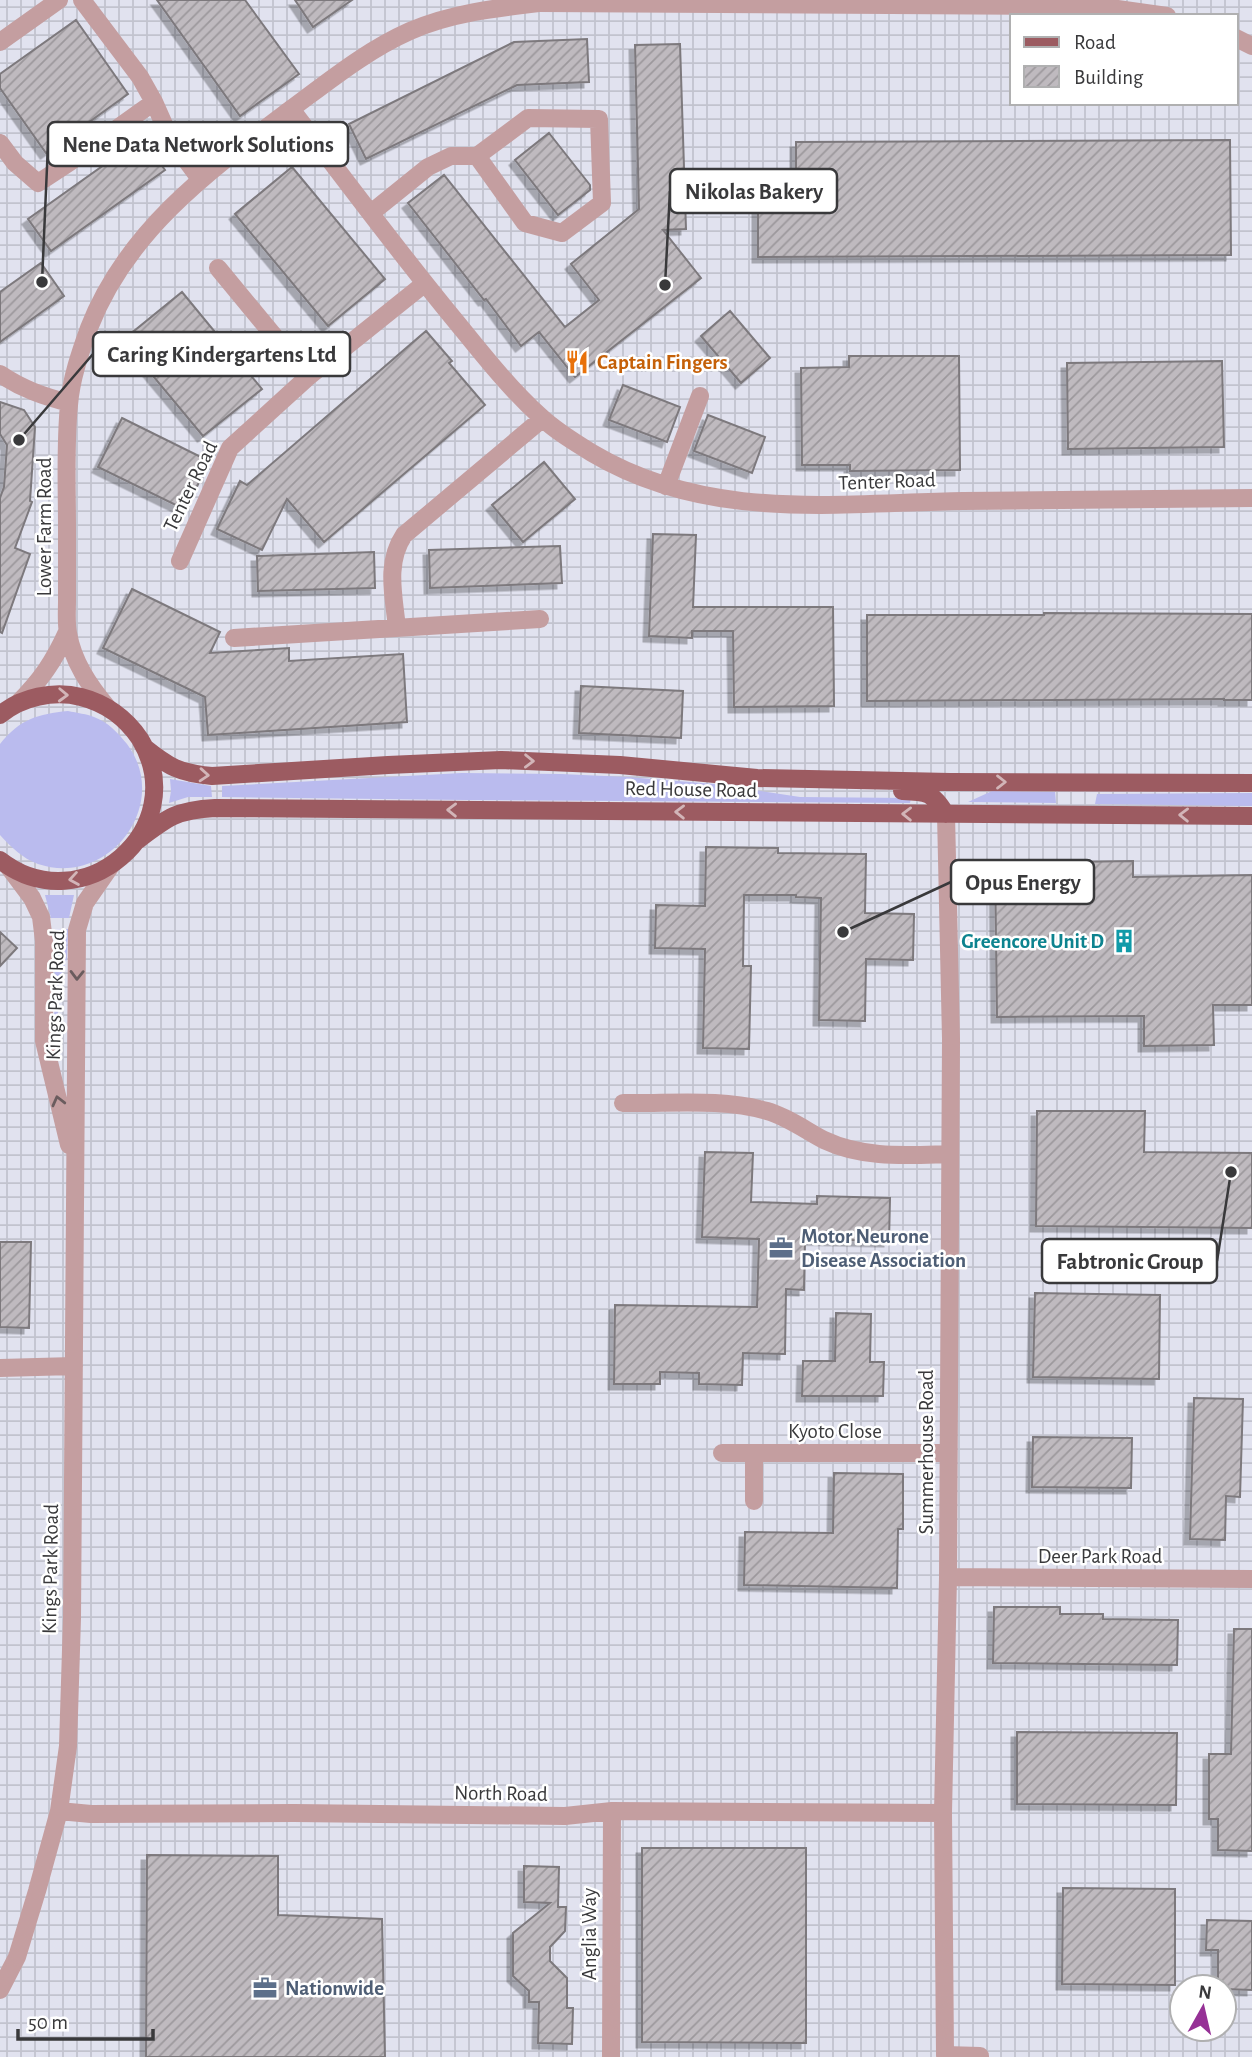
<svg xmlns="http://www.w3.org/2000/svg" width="1252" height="2057" font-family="'Alegreya Sans',sans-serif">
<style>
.industrial{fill:url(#industrial-grid);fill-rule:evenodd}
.grass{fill:#babbee}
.building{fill:url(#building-hatch);stroke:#7d797d;stroke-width:2;filter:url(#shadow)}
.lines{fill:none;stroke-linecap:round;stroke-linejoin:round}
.minor{stroke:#c49ea0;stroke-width:18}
.primary{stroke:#9c5b61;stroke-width:18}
.oneway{stroke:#d2b5b8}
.oneway2{stroke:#6a5c5e}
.labels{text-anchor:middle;stroke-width:5;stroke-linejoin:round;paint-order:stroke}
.food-label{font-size:21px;font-weight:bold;fill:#c56008;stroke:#fff;text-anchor:start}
.street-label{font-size:21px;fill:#39393b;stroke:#fff}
.culture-label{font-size:21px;font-weight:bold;fill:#0d838f;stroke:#fff;text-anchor:end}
.service-label{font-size:21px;font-weight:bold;fill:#4e5e75;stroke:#fff;text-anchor:start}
.leader{fill:none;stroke:#39393b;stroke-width:2.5}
.callout-dot{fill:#39393b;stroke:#fff;stroke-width:2.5}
.callout{fill:#fff;stroke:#39393b;stroke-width:2.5}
.callout-label{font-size:23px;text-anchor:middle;font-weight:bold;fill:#39393b}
</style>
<defs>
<pattern id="industrial-grid" width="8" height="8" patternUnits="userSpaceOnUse" patternTransform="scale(1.75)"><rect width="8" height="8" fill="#e1e2ef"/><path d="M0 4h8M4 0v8" fill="none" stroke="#c2c3ce"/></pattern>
<pattern id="building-hatch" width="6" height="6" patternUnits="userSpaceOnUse" patternTransform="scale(1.75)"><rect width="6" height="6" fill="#bfbabf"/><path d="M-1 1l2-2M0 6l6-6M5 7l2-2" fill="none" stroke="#9c989c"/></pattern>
<filter id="shadow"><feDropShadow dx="-5.5" dy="5.5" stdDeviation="0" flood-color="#0004"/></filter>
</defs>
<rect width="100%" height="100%" fill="#ebecf1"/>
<path class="industrial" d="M0,0H1252V2057H0ZM1012,16H1236V103H1012ZM1182,1987H1224V2029H1182Z"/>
<path class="grass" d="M68,711C77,713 87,714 94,717C108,722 118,733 127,744C172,804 109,888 38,864C22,858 11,847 0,835V744C20,719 38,714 68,711Z
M462,773L561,774L627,777L714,784L800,797L911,798L910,803L466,800L222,797V786Z
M170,779L211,786L212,797H188L169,803L171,791Z
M992,791L1055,792L1056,803L968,802Z
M1252,793V806L1095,804L1097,794Z
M45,895H74L69,918H51Z
M55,929H68L67,958L58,987V1051H54Z"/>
<path class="building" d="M157,0H245L299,74L240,116Z
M295,0H352L313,27Z
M76,20L128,94L46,153L0,88V74Z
M587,39L589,82L517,85L366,159L349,124L514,42Z
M680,44L686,229L663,230L701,278L575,377L539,332L521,346L486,299L484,300L408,203L444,175L565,327L599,300L571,264L639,209L635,45Z
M549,133L590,185V190L558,215L515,160Z
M142,138L165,170L51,251L28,219Z
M1230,140L1231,255L758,257V174H796V142Z
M292,167L385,279L328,326L235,214Z
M41,263L64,296L0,342V292Z
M182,292L262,389L203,436L123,340Z
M730,311L770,358L741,383L701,336Z
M426,331L452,361L449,363L485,405L324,542L287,499L262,550L217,529L240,481L247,485Z
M849,356H959L960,470L850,471V465H802L801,368L849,367Z
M1222,361L1224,447L1068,449L1067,363Z
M623,385L680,407L667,442L609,420Z
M0,402L24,410L35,427L30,501L32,502L15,548L30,554L2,633L0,632V498L4,487L7,445L0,434Z
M708,415L765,437L752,473L694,451Z
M122,418L209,461L186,510L98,467Z
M544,462L575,499L523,542L492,505Z
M653,534L696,535L693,607H833L834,706L734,707L733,631H692V638L649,636Z
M560,546L562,583L430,588L429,550Z
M374,552L375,588L258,591L257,556Z
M132,589L220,632L210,653L289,648V661L403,654L407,722L208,735L205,697L103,648Z
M1044,613L1252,614V700H1224V699L867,701V615H1044Z
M581,686L683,691L681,738L579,733Z
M706,847L778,848V853L866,854L865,913L914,914L913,960L866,959L865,1021L819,1020L821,898L796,897V895H744L743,966H751L749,1049L703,1048L705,949L655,948L656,905L705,906Z
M1133,861V877L1252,875V1005H1213L1214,1045L1144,1046V1016L997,1017L995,863Z
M0,932L17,948L0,966Z
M1037,1111H1145L1144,1152L1252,1153V1228L1036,1226Z
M705,1152L753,1153L751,1202L817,1204V1196L890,1198L889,1241L805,1239L804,1290L786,1289L785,1354L743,1353L742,1385L699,1384V1373L660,1372V1384H614L615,1305L757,1307L759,1239L702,1237Z
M0,1242H31L29,1328L0,1327Z
M1035,1293L1160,1295L1159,1379L1033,1377Z
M836,1313L871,1314L870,1362H884L883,1396H802L803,1361H835Z
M1194,1398L1243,1399L1240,1497L1226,1496L1225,1540L1190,1539Z
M1033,1437L1132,1438L1131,1488L1032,1487Z
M834,1473L903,1474V1529H898L897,1588L744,1585L745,1532L833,1533Z
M994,1607H1060V1614H1103V1619L1178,1620L1177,1665L993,1663Z
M1234,1629H1252V1851L1218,1850V1819H1209V1754H1231Z
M1017,1732L1177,1733L1176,1805L1017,1804Z
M642,1848H806V2043L642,2042Z
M147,1855L278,1856V1915L382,1919L385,2057H146Z
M524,1866L559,1867L558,1907H566L565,1931L550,1947V1961L567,1978V2008H573L572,2044L538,2043L539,2002H529V1991L513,1976V1933L550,1903L524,1902Z
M1063,1888L1175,1889V1985L1062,1984Z
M1207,1920L1252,1921V1990L1224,1989V1987H1218V1950H1206Z"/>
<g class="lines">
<path class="minor" d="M82,0L140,77L154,102L166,129L180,152L200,179
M1236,38L1252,46
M0,42L59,0
M291,109C346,181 400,254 458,324C484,356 510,389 541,417C556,431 574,442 592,453C708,522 835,503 963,501C1059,500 1156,499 1252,498
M0,143L15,163L38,183L70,162L154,102
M371,213L428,167L451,156H477L528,118L599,119L602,203L562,233L525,223L477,156
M218,268L308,377
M0,374C22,389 43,396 69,403
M666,486L700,396
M180,561L230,448L308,377L424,284
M397,628C394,597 385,563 404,535L542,419
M234,638L540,619
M18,703C41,680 54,661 67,632
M107,707C89,685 73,662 68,633C66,623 67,611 67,601C67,576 67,552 67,527C67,487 65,445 69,405C71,379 80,353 89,328C127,230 210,170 291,109C329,81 367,50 410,31C451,13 496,8 540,3L1077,6L1111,8L1167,16
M946,814L951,1039L948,1577L943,1813L945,2055L980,2056
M8,866L32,898L41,917L44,941V1041L69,1145
M623,1103C670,1104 721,1098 767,1111C788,1117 805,1130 824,1140C864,1159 908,1155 950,1154
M0,1368L74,1366
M722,1453H948
M754,1453V1501
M948,1577L1252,1579
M59,1811L91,1814L294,1813L565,1816L612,1811L943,1813
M0,1990L17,1957L37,1891L59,1811L68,1746L72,1618L77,930L85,903L110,867
M611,2057L612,1811"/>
<path class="primary" d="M0,715C21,697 54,690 81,697C105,703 126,718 140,739C194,829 82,924 0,860
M144,747C169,767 179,773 212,776L388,765L501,760L620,765L757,778L950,782L1252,783
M902,791C928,792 932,792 946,814
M138,840C168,817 177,810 215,808L1252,816"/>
</g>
<defs><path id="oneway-chevron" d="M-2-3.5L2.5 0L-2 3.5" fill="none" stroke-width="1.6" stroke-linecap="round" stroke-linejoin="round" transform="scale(1.75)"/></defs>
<g class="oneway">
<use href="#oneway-chevron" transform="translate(63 695) rotate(2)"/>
<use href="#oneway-chevron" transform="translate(529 761) rotate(1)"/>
<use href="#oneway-chevron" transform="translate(204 775) rotate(4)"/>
<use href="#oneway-chevron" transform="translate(1001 782)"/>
<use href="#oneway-chevron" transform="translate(452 810) rotate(-179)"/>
<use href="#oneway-chevron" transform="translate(680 812) rotate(-179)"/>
<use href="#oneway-chevron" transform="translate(907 814) rotate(-179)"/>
<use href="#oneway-chevron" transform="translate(1184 815) rotate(-179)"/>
<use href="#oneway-chevron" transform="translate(74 879) rotate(171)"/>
</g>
<g class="oneway2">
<use href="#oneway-chevron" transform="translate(77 975) rotate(91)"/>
<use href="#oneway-chevron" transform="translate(58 1101) rotate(-104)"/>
</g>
<defs>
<g id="restaurant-bare" transform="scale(1.89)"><path d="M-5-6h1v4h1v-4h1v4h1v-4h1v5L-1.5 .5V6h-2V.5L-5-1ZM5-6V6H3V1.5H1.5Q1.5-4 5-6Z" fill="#e8710a" stroke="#fff" stroke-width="2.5" paint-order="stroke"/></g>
<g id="building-bare" transform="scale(1.89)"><path d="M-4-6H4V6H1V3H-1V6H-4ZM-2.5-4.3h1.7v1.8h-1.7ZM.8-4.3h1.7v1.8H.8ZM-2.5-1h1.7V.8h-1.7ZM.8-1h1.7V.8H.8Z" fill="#0f9aa8" stroke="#fff" stroke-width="2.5" paint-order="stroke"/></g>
<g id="office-bare" transform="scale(1.89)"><path d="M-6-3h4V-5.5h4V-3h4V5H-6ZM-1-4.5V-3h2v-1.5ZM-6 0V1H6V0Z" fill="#5c6f8a" stroke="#fff" stroke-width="2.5" paint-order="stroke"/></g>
</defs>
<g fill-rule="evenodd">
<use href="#restaurant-bare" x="577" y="362"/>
<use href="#building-bare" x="1124" y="941"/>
<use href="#office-bare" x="781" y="1248"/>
<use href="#office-bare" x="265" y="1988"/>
</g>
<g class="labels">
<g class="food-label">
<text x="597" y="369">Captain Fingers</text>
</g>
<g class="street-label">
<text transform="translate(887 481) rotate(-2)" y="7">Tenter Road</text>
<text transform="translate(190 486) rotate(-64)" y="7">Tenter Road</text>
<text transform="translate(44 527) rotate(-90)" y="7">Lower Farm Road</text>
<text transform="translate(691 789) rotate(1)" y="7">Red House Road</text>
<text transform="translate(55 995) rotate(-88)" y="7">Kings Park Road</text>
<text x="835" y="1438">Kyoto Close</text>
<text transform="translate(926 1452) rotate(-90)" y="7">Summerhouse Road</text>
<text x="1100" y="1563">Deer Park Road</text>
<text transform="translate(50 1569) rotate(-89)" y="7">Kings Park Road</text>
<text transform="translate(501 1793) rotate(1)" y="7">North Road</text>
<text transform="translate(589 1934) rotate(-90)" y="7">Anglia Way</text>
</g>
<g class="culture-label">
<text x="1104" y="948">Greencore Unit D</text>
</g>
<g class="service-label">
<text x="801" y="1243">Motor Neurone<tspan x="801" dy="24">Disease Association</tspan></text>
<text x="285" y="1995">Nationwide</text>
</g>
</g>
<path class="leader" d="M42 282L48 144M665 285L670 191M19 440L93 354M843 932L951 882M1231 1172L1217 1261"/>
<g class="callout-dot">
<circle cx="42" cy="282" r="7"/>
<circle cx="665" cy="285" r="7"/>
<circle cx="19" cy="440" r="7"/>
<circle cx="843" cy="932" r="7"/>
<circle cx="1231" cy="1172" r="7"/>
</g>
<g class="callout">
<rect x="48" y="122" width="300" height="44" rx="7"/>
<rect x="670" y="169" width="167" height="44" rx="7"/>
<rect x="93" y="332" width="257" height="44" rx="7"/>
<rect x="951" y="860" width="143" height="44" rx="7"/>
<rect x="1042" y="1239" width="175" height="44" rx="7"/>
</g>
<g class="callout-label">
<text x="198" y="152">Nene Data Network Solutions</text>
<text x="754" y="199">Nikolas Bakery</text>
<text x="222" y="362">Caring Kindergartens Ltd</text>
<text x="1023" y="890">Opus Energy</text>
<text x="1130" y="1269">Fabtronic Group</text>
</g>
<rect x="1010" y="14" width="228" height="91" fill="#ffffff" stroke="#b0b0b1" stroke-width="2"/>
<rect x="1024" y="37" width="35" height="10" fill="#9c5b61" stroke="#b0b0b1" stroke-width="2"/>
<text x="1074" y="49" font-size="21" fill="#39393b">Road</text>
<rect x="1024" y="66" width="35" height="21" fill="url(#building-hatch)" stroke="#b0b0b1" stroke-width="2"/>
<text x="1074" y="84" font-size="21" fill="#39393b">Building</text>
<g transform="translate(1203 2008) rotate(8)"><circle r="33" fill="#ffffff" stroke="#b0b0b1" stroke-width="2"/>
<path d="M0-5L12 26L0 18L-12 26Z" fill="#963196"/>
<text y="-10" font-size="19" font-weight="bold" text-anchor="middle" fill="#39393b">N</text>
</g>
<path d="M18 2029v10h135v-10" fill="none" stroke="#39393b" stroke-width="3.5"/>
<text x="28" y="2029" font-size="21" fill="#39393b" stroke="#ffffff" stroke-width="5" paint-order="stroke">50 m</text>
</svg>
